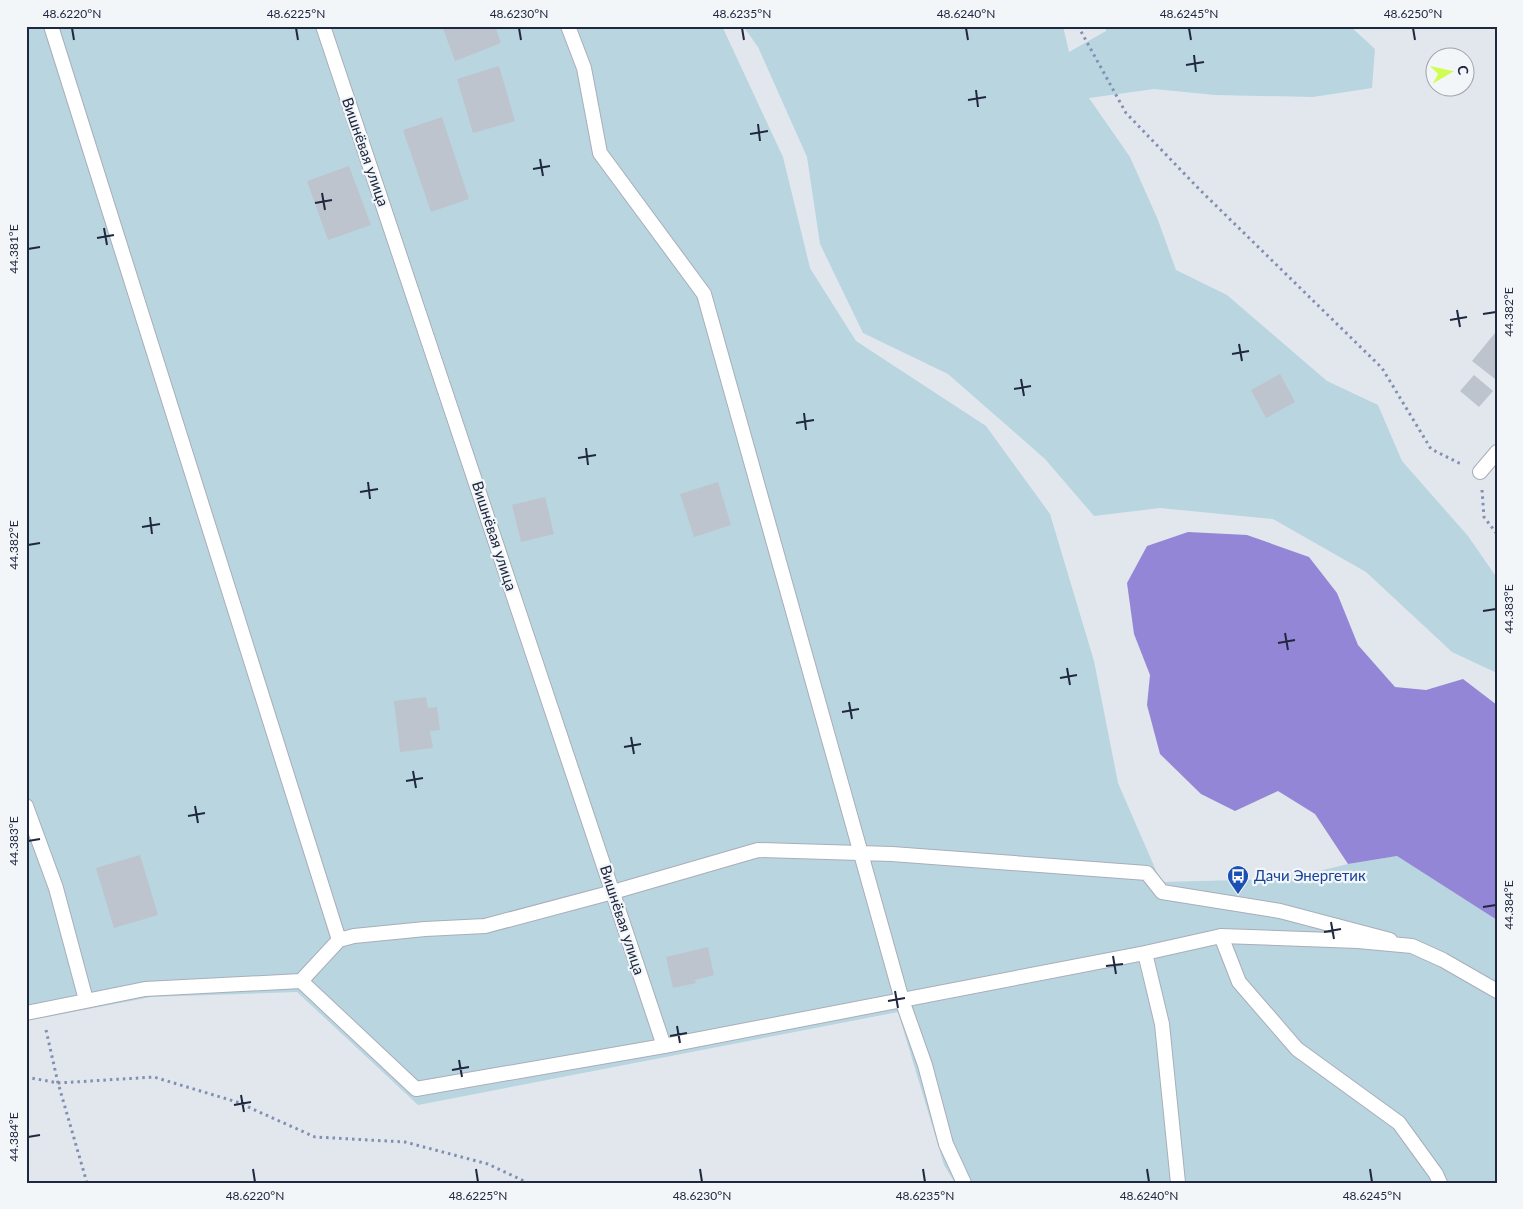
<svg xmlns="http://www.w3.org/2000/svg" width="1523" height="1209" font-family="Lato,sans-serif">
<style>
.green{fill:#b9d5e0}
.water{fill:#9386d6}
.building{fill:#bdc4ce}
.lines{fill:none;stroke-linecap:round;stroke-linejoin:round}
.service-casing{stroke:#a8aeb9;stroke-width:16}
.minor-casing{stroke:#a8aeb9;stroke-width:16}
.path{stroke:#808fb3;stroke-width:3;stroke-dasharray:2.5 4;stroke-linecap:butt}
.service{stroke:#fff;stroke-width:14}
.minor{stroke:#fff;stroke-width:14}
.ticks{fill:none;stroke:#202840;stroke-width:2}
.labels{text-anchor:middle;stroke-width:4.5;stroke-linejoin:round;paint-order:stroke}
.street-label{font-size:15px;fill:#202840;stroke:#f3f6f9}
.transit-label{font-size:15px;fill:#164399;stroke:#f3f6f9;text-anchor:start}
.neatline{fill:none;stroke:#202840;stroke-width:2}
.ticks-label{font-size:12px;text-anchor:middle;fill:#202840}
</style>
<rect width="100%" height="100%" fill="#e2e7ed"/>
<path class="green" d="M26,26H722L783,157L810,268L856,341L986,426L1050,514L1094,661L1118,783L1161,882L1286,879L1348,864L1397,856L1497,920V1183H955L944,1165L898,1012L418,1105L297,992L151,997L26,1021Z
M743,26H1063L1069,52L1106,31L1105,26H1350L1375,49L1372,88L1313,97L1215,95L1154,89L1089,98L1130,157L1158,220L1176,270L1227,295L1327,381L1378,405L1402,461L1468,536L1497,578V673L1452,652L1366,572L1273,519L1160,508L1094,516L1045,459L948,374L863,333L820,244L807,157L758,47Z"/>
<path class="water" d="M1188,532L1247,535L1309,557L1337,593L1358,645L1395,687L1426,690L1463,679L1497,705V920L1397,856L1348,864L1315,814L1278,791L1235,811L1201,794L1160,754L1147,705L1150,675L1134,634L1127,583L1147,546Z"/>
<path class="building" d="M442,26H495L501,43L455,61Z
M499,66L515,121L473,133L457,79Z
M442,117L469,199L431,212L403,130Z
M349,166L371,225L328,240L307,181Z
M1495,333L1497,335V377L1495,379L1472,361Z
M1280,374L1295,402L1266,418L1251,390Z
M1474,375L1493,391L1479,407L1460,391Z
M718,482L731,525L694,537L680,494Z
M545,497L554,534L521,542L512,505Z
M426,697L428,708L437,707L440,730L430,731L433,748L400,752L394,701Z
M140,855L158,915L114,928L96,868Z
M708,947L714,975L695,980L696,983L673,988L666,957Z"/>
<g class="lines">
<g class="service-casing">
<path id="service" d="M51,26L339,940L301,981
M568,26L584,68L600,153L704,294L902,1000L925,1065L946,1144L964,1183
M26,806L56,888L86,1000
M339,940L354,936L425,929L485,926L613,892L758,850L892,854L1147,873L1162,892L1280,911L1390,940
M1145,953L1162,1024L1178,1183
M26,1013L145,989L301,981L416,1089L664,1046L1145,953L1221,936L1239,982L1297,1049L1399,1123L1436,1174L1440,1183"/>
</g>
<g class="minor-casing">
<path id="minor" d="M323,26L664,1046
M1480,472L1497,452
M1221,936L1358,941L1412,946L1443,960L1497,991"/>
</g>
<path class="path" d="M1078,26L1126,113L1200,190L1382,368L1431,449L1461,464
M1482,490L1484,517L1497,534
M46,1030L58,1083L87,1183
M26,1077L58,1083L154,1077L237,1102L315,1137L405,1142L488,1164L528,1183"/>
<use href="#service" class="service"/>
<use href="#minor" class="minor"/>
</g>
<path class="ticks" d="M72,28L74,40M296,28L298,40M519,28L521,40M742,28L744,40M966,28L968,40M1189,28L1191,40M1413,28L1415,40M1194,55L1196,72M1186,65L1204,62M976,90L978,107M968,100L986,97M758,124L760,141M750,134L768,131M540,159L543,176M533,169L550,166M322,193L325,210M315,203L332,200M104,228L107,245M97,238L114,235M28,249L40,247M1457,310L1460,327M1483,314L1496,312M1450,320L1467,317M1239,344L1242,361M1232,354L1249,351M1021,379L1024,396M1014,389L1031,386M804,413L806,430M796,423L814,420M586,448L588,465M578,458L596,455M368,482L370,499M360,492L378,489M150,517L152,534M142,527L160,524M28,545L40,543M1483,611L1496,609M1285,633L1288,650M1278,643L1295,640M1067,668L1070,685M1060,678L1077,675M849,702L852,719M842,712L859,709M631,737L634,754M624,747L641,744M413,771L416,788M406,781L423,778M195,806L198,823M188,816L205,813M28,841L40,839M1483,907L1496,905M1331,922L1334,939M1324,932L1341,929M1113,956L1116,974M1106,966L1123,964M895,991L898,1008M888,1001L905,998M677,1026L680,1043M670,1036L687,1033M459,1060L462,1077M452,1070L469,1067M241,1095L244,1112M234,1105L251,1102M28,1137L40,1135M253,1169L255,1182M476,1169L478,1182M700,1169L702,1182M923,1169L925,1182M1147,1169L1149,1182M1370,1169L1372,1182"/>
<defs>
<g id="bus-pin" transform="scale(1.125)"><path d="M0 17L-7.5 6A9.5 9.5 0 1 1 7.5 6Z" fill="#1a4fb4" stroke="#f3f6f9"/><path d="M-5-6H5V4H4V6H2V4H-2V6H-4V4H-5ZM-3.5-4V0h7V-4ZM-3.5 1.2v1.5H-2V1.2ZM2 1.2v1.5H3.5V1.2Z" fill="#fff"/></g>
</defs>
<g fill-rule="evenodd">
<use href="#bus-pin" x="1238" y="876"/>
</g>
<g class="labels">
<g class="street-label">
<text transform="translate(365 152) rotate(71)" y="5">Вишнёвая улица</text>
<text transform="translate(494 536) rotate(72)" y="5">Вишнёвая улица</text>
<text transform="translate(622 920) rotate(72)" y="5">Вишнёвая улица</text>
</g>
<g class="transit-label">
<text x="1254" y="881">Дачи Энергетик</text>
</g>
</g>
<rect width="1523" height="1209" fill="none" stroke="#f3f6f9" stroke-width="55"/>
<g transform="translate(1450 72) rotate(81)"><circle r="24" fill="#f3f6f9" stroke="#9fa4af"/>
<path d="M0-4L9 19L0 12L-9 19Z" fill="#d1fc51"/>
<text y="-8" font-size="14" font-weight="bold" text-anchor="middle" fill="#202840">С</text>
</g>
<rect x="28" y="28" width="1468" height="1154" class="neatline"/>
<g class="ticks-label">
<text x="72" y="18">48.6220°N</text>
<text x="296" y="18">48.6225°N</text>
<text x="519" y="18">48.6230°N</text>
<text x="742" y="18">48.6235°N</text>
<text x="966" y="18">48.6240°N</text>
<text x="1189" y="18">48.6245°N</text>
<text x="1413" y="18">48.6250°N</text>
<text transform="translate(14 249) rotate(-90)" y="4">44.381°E</text>
<text transform="translate(1509 312) rotate(-90)" y="4">44.382°E</text>
<text transform="translate(14 545) rotate(-90)" y="4">44.382°E</text>
<text transform="translate(1509 609) rotate(-90)" y="4">44.383°E</text>
<text transform="translate(14 841) rotate(-90)" y="4">44.383°E</text>
<text transform="translate(1509 905) rotate(-90)" y="4">44.384°E</text>
<text transform="translate(14 1137) rotate(-90)" y="4">44.384°E</text>
<text x="255" y="1200">48.6220°N</text>
<text x="478" y="1200">48.6225°N</text>
<text x="702" y="1200">48.6230°N</text>
<text x="925" y="1200">48.6235°N</text>
<text x="1149" y="1200">48.6240°N</text>
<text x="1372" y="1200">48.6245°N</text>
</g>
</svg>
